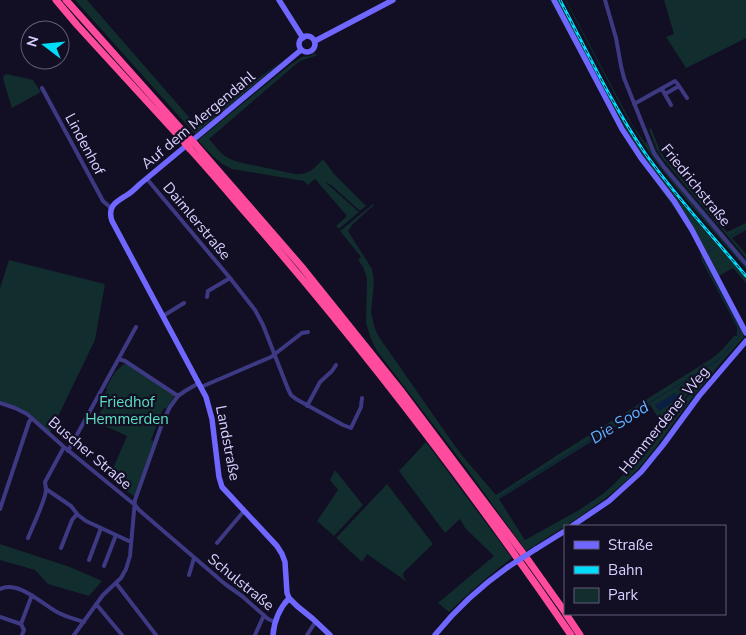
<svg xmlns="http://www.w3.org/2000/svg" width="746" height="635" font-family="'Nunito Sans',sans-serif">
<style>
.green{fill:#112d2d}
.water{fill:#0b1f45}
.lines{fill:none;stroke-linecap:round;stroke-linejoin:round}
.stream{stroke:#0b1f45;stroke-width:1}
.street{stroke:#3d3983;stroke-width:4}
.secondary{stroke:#6f67ff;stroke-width:5.5}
.highway{stroke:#ff4b9e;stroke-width:7}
.rail-casing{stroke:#00ddfb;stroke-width:3}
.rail{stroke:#120e23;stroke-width:1;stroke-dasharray:4;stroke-linecap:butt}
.secondary-bridge{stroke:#6f67ff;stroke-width:5.5}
.highway-bridge{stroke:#ff4b9e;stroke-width:7}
.labels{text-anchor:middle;stroke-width:4.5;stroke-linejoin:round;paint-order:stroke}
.street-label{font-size:15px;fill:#d7d0ff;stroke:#120e23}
.park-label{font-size:15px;fill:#5ce0c2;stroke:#120e23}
.water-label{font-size:16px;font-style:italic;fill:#5eb1ff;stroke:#120e23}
</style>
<rect width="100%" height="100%" fill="#120e23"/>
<path class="green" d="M75,0H87L195,124L285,59L195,134Z
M550,0H552L618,124L691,231L742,331L744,337L720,364L712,374L707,371L703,373L693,388L663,425L650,405L499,499L525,540L579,510L604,493L613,485L650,447L694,388L703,375L708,373L712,375C703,385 695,394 687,405C671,426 656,449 638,469C606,503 565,526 526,551L464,465L377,351L371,339L366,323L367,278L363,267L358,260L361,257L340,231L373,204L374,205L353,224L348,231L372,269L374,282L371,313L375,329L379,337L455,446L465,459L496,495L562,452L711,359L721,351L734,336H737V327L702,261L700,250L685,223L629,145Z
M556,0H559C586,52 611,106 644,154C674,198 712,237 746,278V283L733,268L719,276L746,328L708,256V254C698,238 688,218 676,202C661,181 645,161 631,139Z
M565,0H566L635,130H636L645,143L647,142L652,153L659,164L746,266V269C716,234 684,199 656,162C645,147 636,132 626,116Z
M664,0H746V38L686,68L666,37L674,34Z
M315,53L317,55C309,59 303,58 295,65L209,139C220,151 222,157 238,162L295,174C307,176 315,168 323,159L334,174L366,206L361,210H359L331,185L325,182L359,212L339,229L336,226L347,216L315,179L308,185L304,181L232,169C218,163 208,152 198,140L290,65L302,57L310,56Z
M7,74L33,80L41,92L12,108L3,79L4,75Z
M651,128L659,148L664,157L727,232L746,223V230L732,238L746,254V258L663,159L657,150L649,129Z
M646,130H647L656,151L662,160L746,260V261L661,160L655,151Z
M9,260L105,284L95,340L50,433C33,417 23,408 0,402V288Z
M124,364L129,365L175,395L167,409L164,408L160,416L163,417L161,423L158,422L151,440L154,441L135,497L109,478L127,436L96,422L104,404L101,402L107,390L106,388L115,372Z
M426,442L512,558C489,575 469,593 449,612L438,603L494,556L465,528L460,519L445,533L399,471Z
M335,470L363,505L334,536L317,521L338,490L330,480Z
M387,484L433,544L404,572L403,576L407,582L367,554L362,562L336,538Z
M0,544L70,567L102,581L89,596L48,584L35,570L0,560Z"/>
<path class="water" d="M675,393L678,399L659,411L655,405Z"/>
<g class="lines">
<path class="stream" d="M730,236L746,228
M708,253L715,247
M704,257L703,259L739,328L740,334L738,339
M499,497L718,360L735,342"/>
<path class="street" d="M605,0L616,38L621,66L624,78L654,153L664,167L746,264
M677,83L687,98
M42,88L103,201L111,208
M662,89L671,105
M665,94L679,86
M634,104L675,81
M147,179L230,278L255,310L263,325L288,389L291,395L296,399L343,425L351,428L361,407L362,398
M207,297L208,291L230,278
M163,316L184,303
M119,359L125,361L178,396
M201,387L271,357L302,333L308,332
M0,403L15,408L27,414L64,447L135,505L139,510L225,584L242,596L268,619L275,622
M307,406L320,382L332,371L336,365
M68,451L136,327
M46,489L71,506L78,515L86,521L131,542
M0,509L29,422L32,418
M28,538C31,530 47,497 46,489C46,487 45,484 45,482L64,447
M217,543L244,511
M61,548L72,520L77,514
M89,560L101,528
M104,566L116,535
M189,575L194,558
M116,583L156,635
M0,589C18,580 42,604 57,612C66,617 75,619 84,622
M96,604L122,635
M0,617L21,624L24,630L22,635
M21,624L32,595
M74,635L103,595L121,578L126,569L130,556L135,500L163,421L170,407L178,396L185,391L199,383
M255,635L264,615
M307,635L316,621"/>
<path class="secondary" d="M279,0L303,38
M554,0L622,129L641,158L674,201L692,230L746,333
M299 44a8 8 0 1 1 16 0a8 8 0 1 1-16 0Z
M315,41L393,0
M301,50L140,184C136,188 132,192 127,195C116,202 107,206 112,221L206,397L212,419L219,477L222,487L277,546L282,554L285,562L287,593L289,598L297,606L313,619L330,635
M572,526L609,501L641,472L663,445L699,396L746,341
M536,549L565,531
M273,635C274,621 280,608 289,598
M435,635C456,609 481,586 508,567"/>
<path class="highway" d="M56,0L77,25L185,143
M66,0L190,139
M195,144L301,266L402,392L528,560L565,612
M189,148C210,171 231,196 251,219C366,351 472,491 571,635
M566,614L580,635"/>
<g class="rail-casing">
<path id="rail" d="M560,0C587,51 612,105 645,153C675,196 712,235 746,276"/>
</g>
<use href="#rail" class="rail"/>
<path class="secondary-bridge" d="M508,567L536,549"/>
<path class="highway-bridge" d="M190,139L195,144
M185,143L189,148"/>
</g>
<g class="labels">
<g class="street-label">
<text transform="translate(198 120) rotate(-40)" y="5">Auf dem Mergendahl</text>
<text transform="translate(85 144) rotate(62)" y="5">Lindenhof</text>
<text transform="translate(696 185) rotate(51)" y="5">Friedrichstraße</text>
<text transform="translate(197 221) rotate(50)" y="5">Daimlerstraße</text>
<text transform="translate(664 420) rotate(-51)" y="5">Hemmerdener Weg</text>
<text transform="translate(228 443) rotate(79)" y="5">Landstraße</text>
<text transform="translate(90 453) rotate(40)" y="5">Buscher Straße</text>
<text transform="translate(241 582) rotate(39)" y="5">Schulstraße</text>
</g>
<g class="park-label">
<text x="127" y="407">Friedhof<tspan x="127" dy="17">Hemmerden</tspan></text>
</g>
<g class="water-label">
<text transform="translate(619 422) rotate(-32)" y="6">Die Sood</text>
</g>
</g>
<rect x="564" y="525" width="162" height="90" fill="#120e23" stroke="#615c7b"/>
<rect x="574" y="541" width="25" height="8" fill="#6f67ff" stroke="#615c7b"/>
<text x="608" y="550" font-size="15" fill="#d7d0ff">Straße</text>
<rect x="574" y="566" width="25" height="8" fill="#00ddfb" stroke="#615c7b"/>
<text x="608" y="575" font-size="15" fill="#d7d0ff">Bahn</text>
<rect x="574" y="588" width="25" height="15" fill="#112d2d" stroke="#615c7b"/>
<text x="608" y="600" font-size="15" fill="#d7d0ff">Park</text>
<g transform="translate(45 45) rotate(286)"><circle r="24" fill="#120e23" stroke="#615c7b"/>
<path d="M0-4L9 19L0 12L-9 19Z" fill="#00ddfb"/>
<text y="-8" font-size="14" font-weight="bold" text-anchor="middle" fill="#d7d0ff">N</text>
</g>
</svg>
